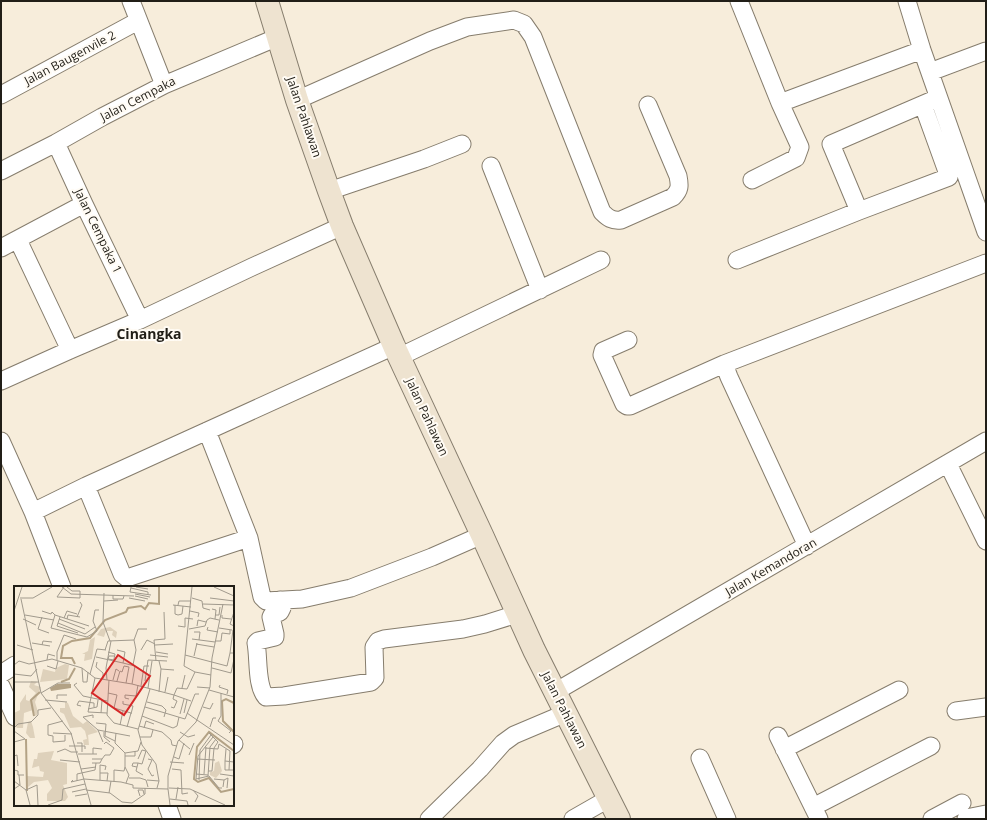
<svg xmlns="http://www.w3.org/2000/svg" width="987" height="820" font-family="'Open Sans',sans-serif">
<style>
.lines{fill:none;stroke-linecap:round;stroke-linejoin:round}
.street-casing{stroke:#867d6d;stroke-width:19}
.secondary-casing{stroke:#867d6d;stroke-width:24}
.street{stroke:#fff;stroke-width:17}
.secondary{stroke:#eee3d0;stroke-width:22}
.labels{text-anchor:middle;stroke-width:4;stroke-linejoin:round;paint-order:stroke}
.street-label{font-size:12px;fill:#211e17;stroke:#fffbf4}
.quarter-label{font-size:14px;font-weight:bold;fill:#211e17;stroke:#fffbf4}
.inset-river{fill:none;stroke:#b3a285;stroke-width:2}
.inset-road{fill:none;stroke:#a19a8d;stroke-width:1}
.view{fill:#d62828;fill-opacity:0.15;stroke:#d62828;stroke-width:2}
.inset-edge{fill:none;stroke:#211e17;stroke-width:2}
</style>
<rect width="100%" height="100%" fill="#f7eddb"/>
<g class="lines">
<g class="street-casing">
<path id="street" d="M131,1L164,85
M739,1L780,103L800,147L796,158L752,180
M907,1L922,50L986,232
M930,72L986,51
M1,95L138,21
M297,100L430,41L467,27L514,20L524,24L533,37L602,212C608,218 612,221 621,220L673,197C680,190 680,186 678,176L648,105
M780,103L922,50
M56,143L84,204L140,320
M491,166L540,290
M1,171L56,143L102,117L164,85L278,37
M329,191L424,159L462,144
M859,211L831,144L933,100
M18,240L70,350
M1,248L84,204
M737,260L859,211L949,177L923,105
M628,340L603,351L602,355L624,404L627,406H630L724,364
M399,357L601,260
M1,381L70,350L140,320L252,267L342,226
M207,431L249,538
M1,441L33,512L62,587
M948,464L986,541
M86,486L122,574L127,578L133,576L249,538L262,597L266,601L302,599L351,588L432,557L482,535
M33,512L86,486L394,346
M807,546L729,377L724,364L986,263
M280,600L282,608L280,612L272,615L271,617L275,634V637L258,641L256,643C259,658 256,686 266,697L284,696L371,682L375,678L374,647L378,641L384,639L463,629L485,624L517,614
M1,674L15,665
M1,686L15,717
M555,692L986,441
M956,711L986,707
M778,736L819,819
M233,745L234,744
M784,749L899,690
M700,758L727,819
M167,805L172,819
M813,807L931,746
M429,819L480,769L503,743L514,735L566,713
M573,819L608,799
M932,819L962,803
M966,819L971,817L986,814"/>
</g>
<g class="secondary-casing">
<path id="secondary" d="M267,1L297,100L329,191L342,226L394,346L482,535L534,650L619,819"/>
</g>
<use href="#street" class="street"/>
<use href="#secondary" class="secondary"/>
</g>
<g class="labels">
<g class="street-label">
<text transform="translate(70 58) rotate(-28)" y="4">Jalan Baugenvile 2</text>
<text transform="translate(138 99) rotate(-27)" y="4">Jalan Cempaka</text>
<text transform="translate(304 117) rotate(71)" y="4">Jalan Pahlawan</text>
<text transform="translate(98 231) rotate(64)" y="4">Jalan Cempaka 1</text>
<text transform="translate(427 417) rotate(65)" y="4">Jalan Pahlawan</text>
<text transform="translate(771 567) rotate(-30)" y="4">Jalan Kemandoran</text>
<text transform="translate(564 710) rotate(63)" y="4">Jalan Pahlawan</text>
</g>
<g class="quarter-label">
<text x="149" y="339">Cinangka</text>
</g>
</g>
<g transform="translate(14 586)">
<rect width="220" height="220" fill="#f7eddb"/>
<path d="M96,41L103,46L102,52L98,49L99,45H92L90,51L83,49L87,43ZM81,51L78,73L70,75L71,68H68L74,65L76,54ZM51,78L55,79L53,93L26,96L29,83L41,86L42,82ZM17,95L23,96L20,99L27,101L21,116L24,126L22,131L19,124L10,127L9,142H3L0,138V127L6,124V117L12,108V114L15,115L22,107L15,101ZM51,116L54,117L59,130L69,138L73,135L84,146L74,149L75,159H70L69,154L73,153L71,145L67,141L56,142L50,128L46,126V122H51ZM17,135L19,141L21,152H16L12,147L14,136ZM40,165L37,174L53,177V198L49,199L54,211L51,215H33V208L38,202L34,194L20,196L14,201L12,190L29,191L30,186L26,185L25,180L18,182L20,173H23L24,167ZM205,175L208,185L202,192L196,189V186L200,185L201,177Z" fill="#ded1bb"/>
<path d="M43,98H57V102L37,105L36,102Z" fill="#b3a285"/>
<path class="inset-river" d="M61,78L58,72H47L49,60L58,55L76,52L91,34L112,26L114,22L127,20L131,23L135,17L145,18V1M47,96L55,93L61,82M220,117L212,113L208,115L209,135L220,146M20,130L17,114L26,106M12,153L13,205M220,165L195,146L183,161L180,193L184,196L195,192L207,206L220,203"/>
<path class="inset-road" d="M48,1L57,8L120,10M50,1L43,11L66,12V5H58L53,1M117,1L116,6L137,9M122,1L134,3M200,1L220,10M117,2L134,6V8M90,7L89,36L96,55M121,8L136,11M99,9V13H109L110,10M121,10L134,13M6,12H19L38,1M115,12L131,15M178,12L188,15L189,22L196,24M196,12L220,15M7,13L27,107L57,147L77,219M90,15L104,14M189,18L220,19M159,19L177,21M161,19V28L164,29L168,28L169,20M164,19L165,15H177M198,23L202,24L201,33M0,25L8,1M28,25L37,28L38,26L41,29M176,25L185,27L184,31M220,26L216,38L220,40M11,29L40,34M201,29H205L206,21M208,29V32L217,33M28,31L24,43L35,47M46,31L43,40L64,47M63,31L68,19L66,16M50,32L53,25L63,28M9,33L22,39M45,33L71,43M53,33L54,29L66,31M44,37L71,48L81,41M75,40L41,29L37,42L73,51L83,45L79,35L81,24H85M164,40L171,41V32L179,33M183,40L184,34L192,36M194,41L193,44L204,46M205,42L218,44M175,43L191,40L193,34L196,32L205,34M219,44L216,67H220M180,46H186L185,54M178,53L201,56M120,54L124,43H133M201,55H207L208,47L216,48V44M18,57L36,60M182,58L200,61M3,59L19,64M28,59L29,55L38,56M141,59L159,58M91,64L94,55L120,54L122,64L119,79M103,64L111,66L109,77L121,80L118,98M127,64L133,54L141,58M94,66L101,68L100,73V74L94,73L95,70H100M142,66L154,68M136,69L154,71M171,69L213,80L216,67M180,70L183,57M82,71L109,77M33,74L34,68L41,70M43,74V66L50,49L62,53M142,75L140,54L151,53L150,26M145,75L147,83L145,106M83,76L82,81L89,87V93M0,79L5,75L15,78L38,73L68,82L81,92L118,98L160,109L163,102L173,103L181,86L170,80L178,1M33,80L42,83L44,75M68,82L69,96H73L74,86M198,82L217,87L220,73M147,83L160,84M181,86L197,89M0,88L17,90L23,83M76,88L83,63L92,64M81,92L74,126L93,127M93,94L92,82L97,55M95,94L93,129L100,137L124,143M99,94L102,83L105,85M103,95L106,85L108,86L110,80L115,81M131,95L134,74L153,75M0,96H25M63,97L60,99L69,110L93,115M112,97L115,81M206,99L205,101L214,104L213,108M127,100L130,80H135M183,101L196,102M134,102L138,75M168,102L171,89M136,103L124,144L128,159L142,178L145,195L143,202M195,104L220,111M151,106L154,91M27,107L44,97H56M94,107L103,109L100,122L117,127L113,141M207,107V130L204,135L217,145L215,147M160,109L177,115M43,113V109H53M115,113L111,112V109L122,110L124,99M31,114L53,116M109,115V118L119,120L117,128M133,116L148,120L152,124L150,131M67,120L63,119L65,115L80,117V121M131,121L171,133L181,108H185M157,121L160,122L163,115L159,113L160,109M189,121L196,123L199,117M74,123L83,121L84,114M87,127L88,114M170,127L173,114M173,127L183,134M166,128L170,113M128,130L159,142L163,140L165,131M79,132V129L69,131L84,144L89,156M183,134L220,159M49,135L34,139V149L39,150V156L51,155V149M82,137L92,138L91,150L101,155M106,139L109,125M125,140L148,146L157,154L158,159L163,160M196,141L199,132H202M0,142L4,138L17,136L24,129V124L37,122M130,142L132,135L140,138M84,144L116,150M0,145L11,153L0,156M90,146V151L96,156M166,146L174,151L181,149M39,147L58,148M126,151H137L139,144M199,151L184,170L182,193L195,190L205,202H208M165,154L176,163M63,157H68V166M55,160H71V163M191,162L204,163L205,158L216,165L215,184M212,163L211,175L220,176M43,166L51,163L57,166H64M111,167L124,165L127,156M64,168H83M79,168V162L88,163M175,169L180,157M0,170L3,169L4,180M111,170H121V165M160,171L165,173L170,157M78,173H88L91,169H96L100,162L92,156L90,158M124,173L128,164L132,165M134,173L138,174L134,183L138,190L140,189M183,173L201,174M46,174L66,176M211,175V184H220M156,176L170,177M78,177H86L88,173M111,181L115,189L112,197M123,181L118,180L119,177H124M67,183L82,181M158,183L167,184L168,208L174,207M0,184L4,185V189H10M194,185H198L200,162L204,156L195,147M86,187H94L93,195M182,188L194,189M190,188L192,161M206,188L220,190M129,189L122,185L124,177L128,178L132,165M194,190L196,161L202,153M115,192H126L132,194L134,201M70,193L107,196L119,199V202L154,203L156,219M200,193L210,194L209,201M59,194L57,196L70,193M86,194V179L92,180L91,184M133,194L145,195M185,194L186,164L197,149M210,194L214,192L213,202M0,195L12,204L16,219M63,195V188L81,184L82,177M100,196V184L110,185L111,181V167L101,157L102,147M155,202L176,203L211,219M0,203L6,199L5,189M154,203V190L164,155L182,136L196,101L198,72L209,18M12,204L23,199L24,219M72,204L96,207L108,216L118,217L131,208V202M179,204L184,210L181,216M58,206L72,203M95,207L97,195M61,210L73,208M126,210L124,204H129L130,208M156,213L173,215L174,219M162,213L164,201M34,219L48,214L49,203L71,198"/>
<path class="view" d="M104,69L136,90L110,129L78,107Z"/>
<rect width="220" height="220" class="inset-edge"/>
</g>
<rect width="987" height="820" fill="none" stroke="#211e17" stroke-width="4"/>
</svg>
